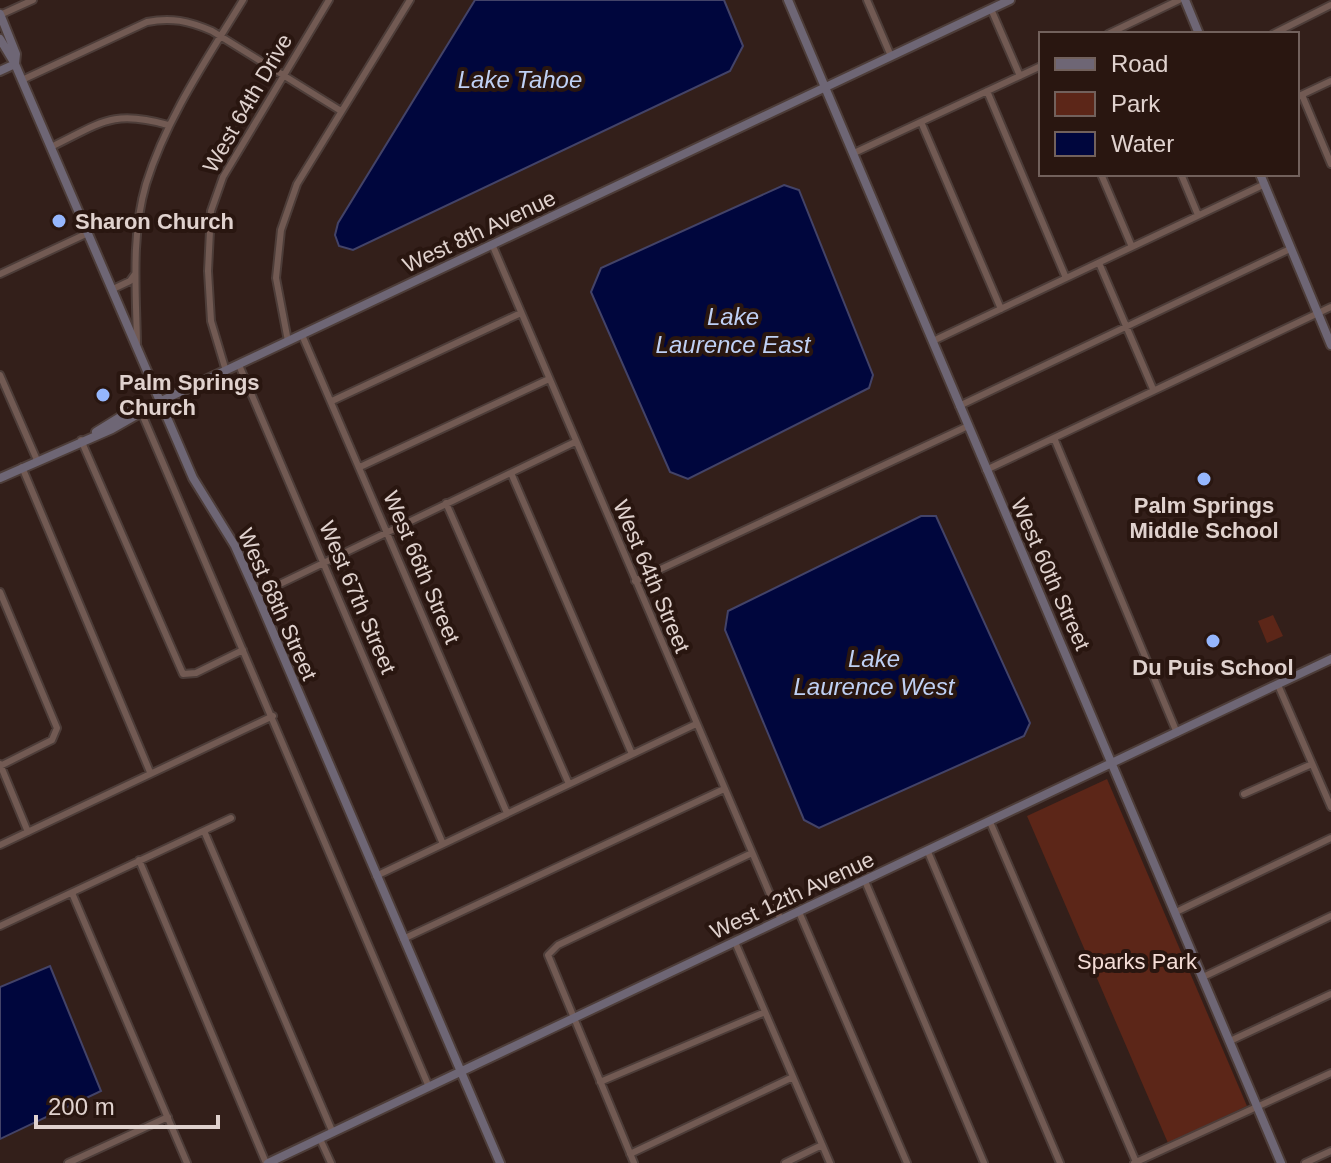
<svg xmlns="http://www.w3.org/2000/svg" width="1331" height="1163" font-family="Arial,sans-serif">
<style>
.green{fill:#5c2618}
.water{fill:#00063d;stroke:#434368;stroke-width:2}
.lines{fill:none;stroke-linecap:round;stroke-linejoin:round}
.street-casing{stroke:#4d3d39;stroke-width:10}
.secondary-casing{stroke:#4d3d39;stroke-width:12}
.street{stroke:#725a53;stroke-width:6}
.secondary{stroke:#6e6675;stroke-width:8}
.poi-dot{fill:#95b6fd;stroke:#291610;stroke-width:3}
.labels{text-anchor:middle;stroke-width:8;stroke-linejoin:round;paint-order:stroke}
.street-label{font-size:22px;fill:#e0d2ce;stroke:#291610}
.poi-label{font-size:22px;font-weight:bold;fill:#e0d2ce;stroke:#291610;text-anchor:start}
.park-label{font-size:22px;fill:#f4ddd7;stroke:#291610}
.water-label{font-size:24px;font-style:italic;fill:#bfd0f4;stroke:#291610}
</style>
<rect width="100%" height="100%" fill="#331f1a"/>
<path class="green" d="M1273,615L1283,636L1267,643L1258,621Z
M1107,779L1247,1106L1168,1143L1027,816Z"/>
<path class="water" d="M475,0H724L743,46L730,71L353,250L339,246L335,235L338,223Z
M784,185L799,190L873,375L869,388L688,479L670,472L591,292L601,268Z
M921,516H936L1030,723L1024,736L819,828L804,820L725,630L728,611Z
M50,966L101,1091L0,1139V987Z"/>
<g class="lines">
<g class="street-casing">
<path id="street" d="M867,0L891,56
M991,9L1020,76
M0,15L33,0
M1108,34L1179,0
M1273,34L1331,5
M22,80L147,22C171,17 189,21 212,31L341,111
M987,91L1066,278
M1302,95L1331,164
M1297,97L1331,81
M921,122L1001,309
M51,147C101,123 112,109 168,125
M854,153L1041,66
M1101,174L1132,247
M1181,174L1198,215
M492,244L781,920
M1099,263L1153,389
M0,274L88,233
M113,289L130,281L135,274
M302,335L507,813
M288,341L276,278L281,230L297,184L410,0
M933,341L1265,184
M137,343C136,291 131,235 146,184C167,117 207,59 243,0
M239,365L443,844
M226,371L211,321L208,271L211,211L223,177L329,0
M0,375L37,460
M332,401L521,313
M959,406L1290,249
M142,414L429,1087
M1054,438L1177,733
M81,440L183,674L196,673L243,650
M22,467L150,772
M360,467L549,379
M986,470L1331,307
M511,473L632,754
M446,503L569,784
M635,581L968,426
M0,592L57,728L52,740L0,766
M257,595L575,442
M1278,685L1331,807
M0,764L28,832
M1244,794L1312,764
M990,822L1136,1162
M204,831L333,1133
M0,845L273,716
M928,852L1060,1163
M139,860L266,1163
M376,876L696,724
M865,881L984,1163
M72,893L187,1163
M799,912L907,1163
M1176,912L1331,838
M0,926L231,818
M403,939L724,789
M735,942L830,1163
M1203,977L1331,916
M1230,1041L1331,994
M600,1082L765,1012
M320,1139L331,1163
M630,1154L793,1077
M68,1163L168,1117
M634,1163L548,955L558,945L752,853
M785,1163L822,1145
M1134,1163L1331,1073
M1305,1163L1331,1151"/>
</g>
<g class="secondary-casing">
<path id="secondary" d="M788,0L1281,1163
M1185,0L1199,34
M0,14L16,54L15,64
M0,39L15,64L193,478L235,546L257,595L500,1163
M0,71L15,64
M1260,174L1331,345
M96,432L130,411L148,408
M0,478L112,429L161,401L1010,0
M268,1163L1331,659"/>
</g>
<use href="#street" class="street"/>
<use href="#secondary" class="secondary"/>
</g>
<g class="poi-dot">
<circle cx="59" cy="221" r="8"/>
<circle cx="103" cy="395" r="8"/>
<circle cx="1204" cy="479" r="8"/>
<circle cx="1213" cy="641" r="8"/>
</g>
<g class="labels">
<g class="street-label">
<text transform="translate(247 103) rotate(-60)" y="8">West 64th Drive</text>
<text transform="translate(479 231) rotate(-25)" y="8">West 8th Avenue</text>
<text transform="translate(422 567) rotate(67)" y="8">West 66th Street</text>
<text transform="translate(1051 574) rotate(66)" y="8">West 60th Street</text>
<text transform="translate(652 576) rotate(67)" y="8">West 64th Street</text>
<text transform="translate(358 597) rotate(67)" y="8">West 67th Street</text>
<text transform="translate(278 604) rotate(66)" y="8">West 68th Street</text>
<text transform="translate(792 895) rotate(-25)" y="8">West 12th Avenue</text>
</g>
<g class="poi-label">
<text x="75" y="229">Sharon Church</text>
<text x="119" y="390">Palm Springs<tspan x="119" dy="25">Church</tspan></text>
<text x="1204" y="513" text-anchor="middle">Palm Springs<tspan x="1204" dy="25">Middle School</tspan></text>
<text x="1213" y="675" text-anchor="middle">Du Puis School</text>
</g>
<g class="park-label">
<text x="1137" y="969">Sparks Park</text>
</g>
<g class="water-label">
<text x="520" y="88">Lake Tahoe</text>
<text x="733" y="325">Lake<tspan x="733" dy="28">Laurence East</tspan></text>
<text x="874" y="667">Lake<tspan x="874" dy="28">Laurence West</tspan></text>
</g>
</g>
<rect x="1039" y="32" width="260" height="144" fill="#291610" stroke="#72615c" stroke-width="2"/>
<rect x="1055" y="58" width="40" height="12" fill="#6e6675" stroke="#72615c" stroke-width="2"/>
<text x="1111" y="72" font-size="24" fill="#e0d2ce">Road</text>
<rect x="1055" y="92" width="40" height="24" fill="#5c2618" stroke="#72615c" stroke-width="2"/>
<text x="1111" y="112" font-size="24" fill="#e0d2ce">Park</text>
<rect x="1055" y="132" width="40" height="24" fill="#00063d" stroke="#72615c" stroke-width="2"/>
<text x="1111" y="152" font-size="24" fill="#e0d2ce">Water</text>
<path d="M36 1115v12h182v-12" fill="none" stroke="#e0d2ce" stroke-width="4"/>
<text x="48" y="1115" font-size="24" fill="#e0d2ce" stroke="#291610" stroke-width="6" paint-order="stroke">200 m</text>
</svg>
